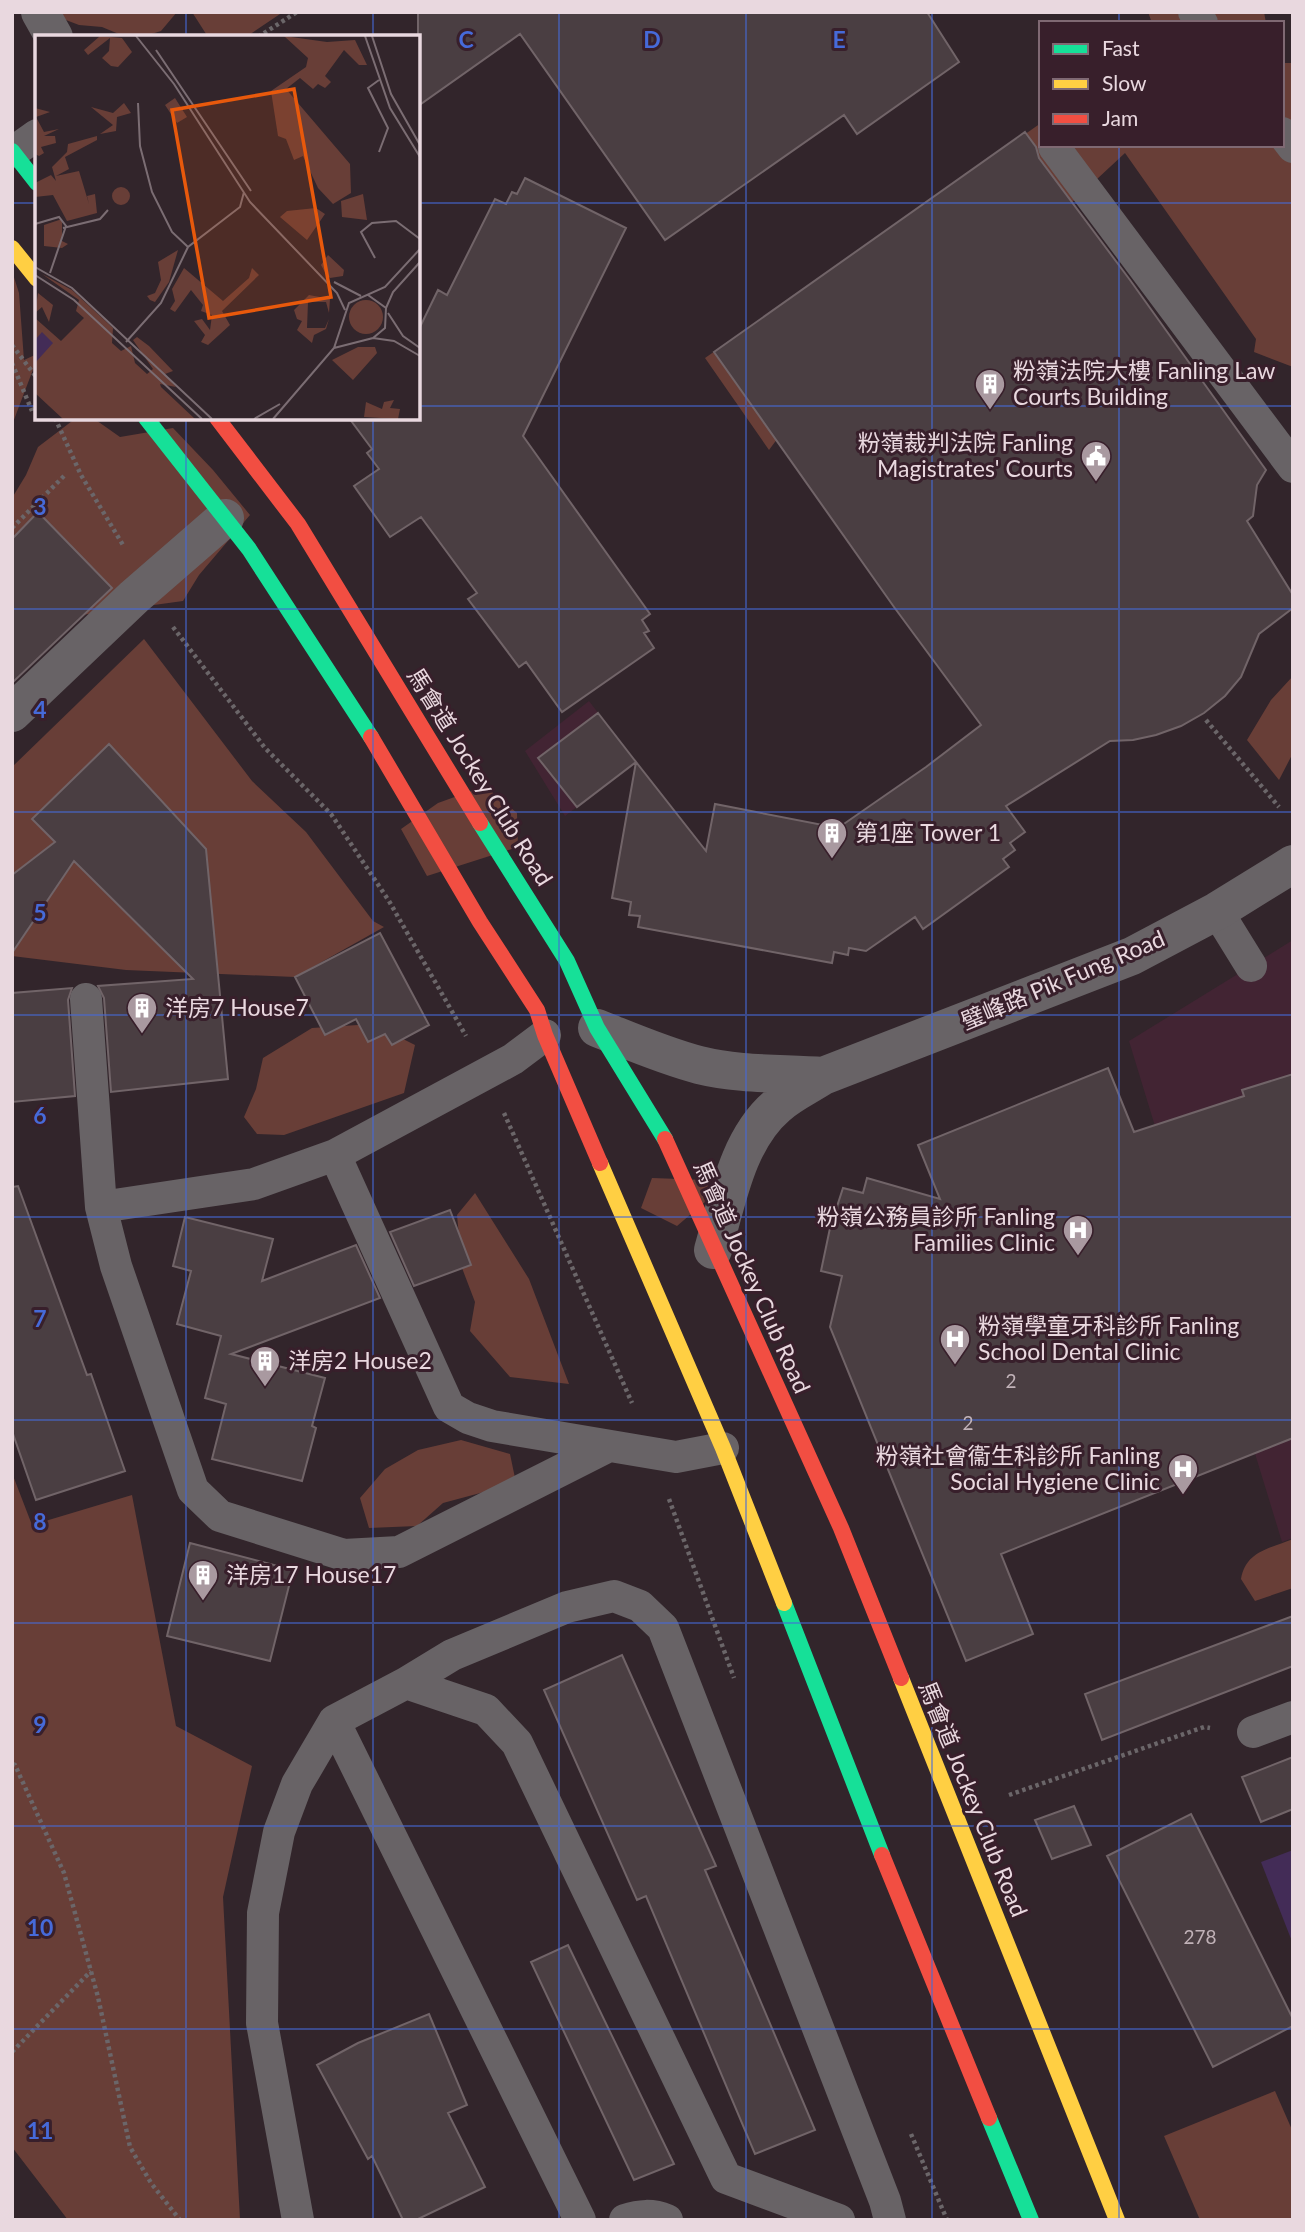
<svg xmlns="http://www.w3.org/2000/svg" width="1305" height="2232" font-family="Lato,'Noto Sans SC',sans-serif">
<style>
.built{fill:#422433}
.green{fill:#683e37}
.water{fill:#432c57}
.building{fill:#4a3e42;stroke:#716468;stroke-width:2}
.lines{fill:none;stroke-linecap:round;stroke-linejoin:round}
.path{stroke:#6b6669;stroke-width:4.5;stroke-dasharray:3.5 3.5;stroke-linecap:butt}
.lane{stroke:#686366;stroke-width:32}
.street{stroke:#686366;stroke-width:38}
.fast{stroke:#16e098;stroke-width:16}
.slow{stroke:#ffcf43;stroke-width:16}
.jam{stroke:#f24e42;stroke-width:16}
.grid{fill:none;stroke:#466ad9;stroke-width:2;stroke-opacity:0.55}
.labels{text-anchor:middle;stroke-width:6;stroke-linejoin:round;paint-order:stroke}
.number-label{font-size:19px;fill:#c1b2b8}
.poi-label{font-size:23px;fill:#e9d8df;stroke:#381f2b;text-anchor:start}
.street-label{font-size:23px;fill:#e9d8df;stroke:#381f2b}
.inset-road{fill:none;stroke:#7b6d73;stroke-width:2}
.view{fill:#e8590c;fill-opacity:0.15;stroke:#e8590c;stroke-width:3.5}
.inset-edge{fill:none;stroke:#e9d8df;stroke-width:3.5}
.grid-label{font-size:23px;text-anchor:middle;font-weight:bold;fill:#466ad9;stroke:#381f2b;stroke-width:6;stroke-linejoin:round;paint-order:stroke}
</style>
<rect width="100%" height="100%" fill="#32252b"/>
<path class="built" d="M589,701L636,762L565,816L525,751Z
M1293,940V1538L1282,1542L1129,1041Z"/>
<path class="green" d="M45,12H177L161,31L142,37H126L102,27L79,25Z
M192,12H283L246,37H208Z
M1148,12H1264L1266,23H1152Z
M1282,60L1284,63H1293V367L1254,352L1256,339L1125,153L1068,206L812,392L769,450L705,358L1041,123V145H1282Z
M12,271L19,293L24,360L37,354V359L12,425Z
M76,418H93L120,437L173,428L213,470L250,515L199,575L183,601L74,616L15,546L12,498L26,475L38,447Z
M144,639L252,781L306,832L373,921L384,927L295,977L126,970L12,956V767Z
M1293,676V753L1279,780L1247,740L1271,700Z
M485,786L517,813L518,847L427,876L401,829L438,803Z
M373,1024L415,1045L404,1093L284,1135L257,1134L244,1117L256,1089L263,1058L312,1028Z
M652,1178L707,1180L712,1196L677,1226L641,1208Z
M475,1193L529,1279L569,1384L510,1377L470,1331L475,1302L462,1268L457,1215Z
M461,1440L510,1454L515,1478L484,1492L443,1503L417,1526L369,1528L360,1498L385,1469L418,1450Z
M12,1473L32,1525L132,1495L176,1726L252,1766L223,1897L240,2220H68L12,2147Z
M1293,1539V1588L1255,1601L1241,1579C1246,1551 1269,1549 1293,1539Z
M1275,2091L1293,2132V2220H1200L1164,2136Z"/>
<path class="water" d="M1293,1850V1944L1261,1862Z"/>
<path class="building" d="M418,12H927L959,62L857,134L844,115L665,240L520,34L418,106Z
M1025,132L1036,147L1039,158L1130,280L1266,470L1257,485L1253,516L1247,521L1293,595V608L1259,634L1241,677L1225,696L1204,713L1181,726L1156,735L1133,740L1110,741L1006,806L1025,832L1010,843L1015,850L1003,859L1009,867L923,929L915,917L866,951L849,948L848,955L834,952L832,963L638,927L640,916L629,915L631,902L612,898L636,762L706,851L715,804L838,828L926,767L981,725L894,607L714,352Z
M525,178L626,228L523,436L650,614L642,620L649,631L644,633L654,648L562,712L526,662L519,667L468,599L477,593L421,517L390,537L354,486L379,469L367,453L372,449L349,418H418V331L438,290L447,295L495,199L506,204L512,192L517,194Z
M38,512L112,588L12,683V539Z
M598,713L636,762L577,807L538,758Z
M109,744L206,849L228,1079L111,1092L104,998L98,986L193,979L74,861L12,953V875L55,842L32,819Z
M380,933L429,1025L392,1045L385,1034L368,1042L356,1019L325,1035L295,977Z
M72,988L68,1000L75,1096L12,1102V993Z
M1108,1068L1134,1132L1244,1096L1242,1090L1293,1074V1438L1001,1554L1033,1634L966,1661L830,1327L842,1276L821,1271L830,1228L843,1188L863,1193L867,1178L940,1199L918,1145Z
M18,1186L87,1375L91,1374L125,1471L36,1500L12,1431V1187Z
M450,1210L471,1265L414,1286L390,1232Z
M185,1217L273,1239L262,1281L356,1245L380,1298L231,1354L325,1378L312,1426L316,1428L302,1481L212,1459L226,1404L205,1398L221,1336L177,1324L191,1271L173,1266Z
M190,1543L293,1570L270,1661L167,1636Z
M1293,1616V1666L1102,1740L1085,1694Z
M622,1655L716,1866L705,1870L815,2130L755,2154L646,1896L637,1900L544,1690Z
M1293,1757V1809L1261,1822L1242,1777Z
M1074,1806L1091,1845L1052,1859L1035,1820Z
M1191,1814L1293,2019V2026L1213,2067L1107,1856Z
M568,1945L674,2164L634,2180L531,1962Z
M429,2014L467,2105L448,2113L485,2187L416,2220H403L372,2156L368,2159L317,2065L358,2043Z"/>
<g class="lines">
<path class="path" d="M258,37L297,12
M12,345L37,378
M12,363L32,411
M55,418L81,475L123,545
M12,528L66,474
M173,627L265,748L331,814L389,901L466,1036
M1206,720L1279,807
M504,1113L632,1403
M669,1499L734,1678
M12,1764L15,1765L64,1873L98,1997L130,2147L151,2183L180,2220
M1009,1795L1204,1727L1210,1728
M12,2052L91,1971
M911,2134L947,2220"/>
<path class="lane" d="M1194,12L1202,23
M1282,133L1293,147
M1054,147L1293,467
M13,152L37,135
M1217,911L1251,966
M86,999L101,1207
M545,1035L513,1059L335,1155L449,1407L468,1418L492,1426L676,1457L723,1448
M335,1155L254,1184L101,1207L116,1266L193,1490L220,1516L344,1555L399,1552L609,1446
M406,1683L452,1655L567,1607L614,1596L640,1606L663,1628L885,2201L890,2220
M334,1721L580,2220
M1253,1732L1293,1717
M298,2220L262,2023L263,1913L279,1832L297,1784L334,1721L406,1683L486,1710L517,1743L726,2178L839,2220
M625,2220C640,2215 652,2214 667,2220"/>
<path class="street" d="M40,12L54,37
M12,713L134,597L225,518
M597,1028C630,1041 664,1056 699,1065C739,1075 782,1073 823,1076
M713,1250C727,1202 737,1140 777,1106C790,1094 808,1086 823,1076L1132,956L1217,911L1293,864"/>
<path class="fast" d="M12,151L37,183
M146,418L249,549L371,737
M480,823L567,961L597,1028L665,1139
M784,1603L882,1855
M989,2118L1031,2220"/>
<path class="slow" d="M12,248L37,279
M600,1163L723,1448L784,1603
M901,1678L1117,2220"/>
<path class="jam" d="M217,418L298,524L480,823
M371,737L480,922L537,1010L545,1035L600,1163
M665,1139L841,1528L901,1678
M882,1855L989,2118"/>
</g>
<path class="grid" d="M186,12V37M373,12V37M559,12V2220M746,12V2220M932,12V2220M1119,12V23M1119,145V2220M12,203H37M418,203H1293M12,406H37M418,406H1293M186,418V2220M373,418V2220M12,609H1293M12,812H1293M12,1015H1293M12,1217H1293M12,1420H1293M12,1623H1293M12,1826H1293M12,2029H1293"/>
<defs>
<g id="building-pin" transform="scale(1.575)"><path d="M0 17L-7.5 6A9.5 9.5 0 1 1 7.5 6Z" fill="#a999a0" stroke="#381f2b"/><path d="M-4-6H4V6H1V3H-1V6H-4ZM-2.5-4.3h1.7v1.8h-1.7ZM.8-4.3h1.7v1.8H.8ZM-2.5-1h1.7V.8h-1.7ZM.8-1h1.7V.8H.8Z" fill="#fff"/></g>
<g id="civic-pin" transform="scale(1.575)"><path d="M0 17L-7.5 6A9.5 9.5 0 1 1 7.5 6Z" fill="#a999a0" stroke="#381f2b"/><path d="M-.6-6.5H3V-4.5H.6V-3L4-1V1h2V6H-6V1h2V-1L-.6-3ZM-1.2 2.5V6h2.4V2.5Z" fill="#fff"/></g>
<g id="hospital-pin" transform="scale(1.575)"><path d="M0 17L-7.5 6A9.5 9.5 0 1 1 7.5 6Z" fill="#a999a0" stroke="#381f2b"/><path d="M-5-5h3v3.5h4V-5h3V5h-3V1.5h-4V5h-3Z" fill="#fff"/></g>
</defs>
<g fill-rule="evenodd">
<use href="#building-pin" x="990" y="384"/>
<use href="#civic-pin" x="1096" y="456"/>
<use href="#building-pin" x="832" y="833"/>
<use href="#building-pin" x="142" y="1008"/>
<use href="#hospital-pin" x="1078" y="1230"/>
<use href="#hospital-pin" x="955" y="1339"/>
<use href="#building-pin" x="265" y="1361"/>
<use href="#hospital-pin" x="1183" y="1469"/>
<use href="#building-pin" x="203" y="1575"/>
</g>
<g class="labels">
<g class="number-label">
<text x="1011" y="1388">2</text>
<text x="968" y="1430">2</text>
<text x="1200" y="1944">278</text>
</g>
<g class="poi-label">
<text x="1013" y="379">粉嶺法院大樓 Fanling Law<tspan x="1013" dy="26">Courts Building</tspan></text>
<text x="1073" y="451" text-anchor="end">粉嶺裁判法院 Fanling<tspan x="1073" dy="26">Magistrates' Courts</tspan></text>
<text x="855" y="841">第1座 Tower 1</text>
<text x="165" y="1016">洋房7 House7</text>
<text x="1055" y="1225" text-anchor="end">粉嶺公務員診所 Fanling<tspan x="1055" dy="26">Families Clinic</tspan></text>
<text x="978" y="1334">粉嶺學童牙科診所 Fanling<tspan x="978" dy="26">School Dental Clinic</tspan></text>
<text x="288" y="1369">洋房2 House2</text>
<text x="1160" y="1464" text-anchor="end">粉嶺社會衞生科診所 Fanling<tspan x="1160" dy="26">Social Hygiene Clinic</tspan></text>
<text x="226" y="1583">洋房17 House17</text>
</g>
<g class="street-label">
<text transform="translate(480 777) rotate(58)" y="8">馬會道 Jockey Club Road</text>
<text transform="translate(1063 980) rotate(-23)" y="8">璧峰路 Pik Fung Road</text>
<text transform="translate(752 1277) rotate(66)" y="8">馬會道 Jockey Club Road</text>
<text transform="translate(973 1799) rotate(68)" y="8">馬會道 Jockey Club Road</text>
</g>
</g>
<g transform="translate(35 35)">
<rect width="385" height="385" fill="#32252b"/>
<path d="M65,1L87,3L97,17L83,32L76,31L67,23L74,16L75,3L53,20L49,15ZM249,1L292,7L320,5L332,30H324L309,15L290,41L296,47L290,53L283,49L278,54L265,43L251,54L315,129L316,158L298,169L283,153L268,121L259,125L251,104L243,101L236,56L271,32L273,23ZM140,63L152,82L142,88L130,70ZM89,68L96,78L82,82L81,96L65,99L78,90L56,72L78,78ZM0,73L15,77L1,82L9,97L24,94L9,101H20L21,108L6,112L9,118L4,121L0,119ZM62,101V105L30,122L34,134L21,141L44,136L54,169L52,161L60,159L62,178L32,186L18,160L0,162V148L16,140L21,146L17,132L32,117L33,109ZM77 161a9 9 0 1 1 18 0a9 9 0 1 1-18 0ZM328,159L332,185L307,182L306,166ZM281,173L290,179L272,205L245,182L252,176ZM27,184V206L33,209L27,213L9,211V190ZM143,215L134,247L120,267L115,265L112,261L120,258L126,245L123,227ZM293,220L309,235L308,241L295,243L291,239L286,230ZM149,233L188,266L214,243L217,233L224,240L187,276L195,290L173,310L166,307L170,300L159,286L167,284L175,295L177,280L166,276L168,270L156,255L140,277L135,274L140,266L137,254ZM7,239L37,255L78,293L77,308L86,316L96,311L100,328L112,339L118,334L98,305L102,302L114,311L138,336L130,339L141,352L125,349L126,352L160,384H28L0,358V283L26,306L49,283L41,276L44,265ZM3,258L18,270L14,287L7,272L0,278ZM274,260L295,264L294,278L291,267H273L272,293H290L294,284L291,294L279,300L277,308L262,295L267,286L262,284L259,275ZM314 282a17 17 0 1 1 34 0a17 17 0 1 1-34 0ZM323,312H340L342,318L318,345L297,325ZM359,365L355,373L365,374L363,384L329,382L331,367L347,374L349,367Z" fill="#683e37"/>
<path d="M7,297L18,308L0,328V305Z" fill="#432c57"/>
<path class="inset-road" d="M101,1L139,49L215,167L302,258L310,275M330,1L355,73L385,122M337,1L356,59L385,110M121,15L216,156M103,68L105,111L117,157L137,197L153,212M344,117L353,93L333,53L344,45M0,189L24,182L31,191L15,238M28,193L65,184L73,175M340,223L326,197L337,188L361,186L385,204M0,232L37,253L177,384M0,240L39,265L167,384M299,247L326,261M351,273L358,257L385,227M353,278L368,301L385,313M338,303L359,306L385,321M91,307L126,268L153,212L205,172L209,157M299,313L338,303L350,293L351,273L333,260M219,384L245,369M238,384L299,313L314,268L350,252L385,214"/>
<path class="view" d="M259,54L296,262L174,283L137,75Z"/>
<rect width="385" height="385" class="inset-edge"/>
</g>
<g class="grid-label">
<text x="466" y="48">C</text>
<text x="652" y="48">D</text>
<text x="839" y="48">E</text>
<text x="40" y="515">3</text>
<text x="40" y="718">4</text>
<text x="40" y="921">5</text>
<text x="40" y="1124">6</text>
<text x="40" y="1327">7</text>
<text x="40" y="1530">8</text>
<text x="40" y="1733">9</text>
<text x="40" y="1936">10</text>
<text x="40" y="2139">11</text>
</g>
<rect width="1305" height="2232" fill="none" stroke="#e9d8df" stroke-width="28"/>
<rect x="1039" y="21" width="245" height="126" fill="#381f2b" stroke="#7f6973" stroke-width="2"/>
<rect x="1053" y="44" width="35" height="10" fill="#16e098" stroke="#7f6973" stroke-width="2"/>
<text x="1102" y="56" font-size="21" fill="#e9d8df">Fast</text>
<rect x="1053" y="79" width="35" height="10" fill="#ffcf43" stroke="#7f6973" stroke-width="2"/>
<text x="1102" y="91" font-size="21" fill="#e9d8df">Slow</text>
<rect x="1053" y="114" width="35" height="10" fill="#f24e42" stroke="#7f6973" stroke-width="2"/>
<text x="1102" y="126" font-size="21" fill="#e9d8df">Jam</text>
</svg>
